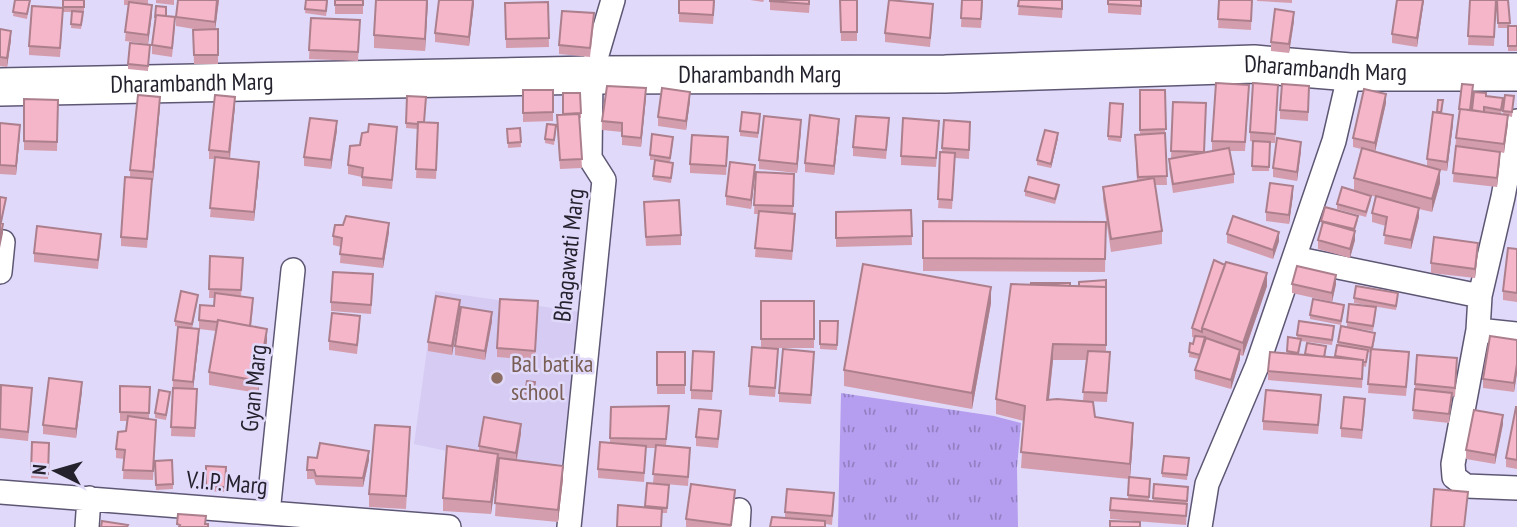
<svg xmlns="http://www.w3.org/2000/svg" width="1517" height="527" font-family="'PT Sans Narrow',sans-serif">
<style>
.built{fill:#d5cbf3}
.grass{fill:url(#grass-tufts)}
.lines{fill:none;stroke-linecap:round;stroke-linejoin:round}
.minor-casing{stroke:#5e5774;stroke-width:26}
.primary-casing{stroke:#5e5774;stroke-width:40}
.minor{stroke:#fff;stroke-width:23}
.primary{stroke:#fff;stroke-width:37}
.wall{fill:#d49dad}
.shaded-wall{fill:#ac7f8d}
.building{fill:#f6b6c9;stroke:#ac7f8d;stroke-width:2}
.education-dot{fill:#8d6e63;stroke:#e1d9fa;stroke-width:2.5}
.labels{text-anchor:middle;stroke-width:5;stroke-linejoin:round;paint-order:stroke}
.street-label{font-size:24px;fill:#25222e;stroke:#e1d9fa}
.education-label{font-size:24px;fill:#785e54;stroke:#e1d9fa;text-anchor:start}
</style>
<defs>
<pattern id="grass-tufts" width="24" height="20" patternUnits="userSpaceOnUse" patternTransform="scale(1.75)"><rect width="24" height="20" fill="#b59ef0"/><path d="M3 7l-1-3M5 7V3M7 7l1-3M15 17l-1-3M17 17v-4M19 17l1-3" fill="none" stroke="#9380c3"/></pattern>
</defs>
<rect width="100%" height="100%" fill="#e1d9fa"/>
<path class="built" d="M435,291L580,312L560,475L414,444Z"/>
<path class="grass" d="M841,393L994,416L1021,423L1017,467L1018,527H838Z"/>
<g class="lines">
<g class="minor-casing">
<path id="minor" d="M1517,121L1503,197L1480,296L1478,330L1453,464L1454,477L1466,486L1517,488
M1294,258L1480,296
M0,272L3,242
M1478,330L1517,334
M0,492L449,527
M268,513L293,270
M87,527L89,498
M569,527L604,180L590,158L591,75L613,0
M738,527L739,510
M1200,527L1207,484L1257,366L1334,141L1350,72"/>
</g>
<g class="primary-casing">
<g id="primary">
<path id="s1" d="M0,87L591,75L945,74L1254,64L1350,72H1517"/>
</g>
</g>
<use href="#minor" class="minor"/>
<use href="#primary" class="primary"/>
</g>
<path class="wall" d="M15,0H30L27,19L13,16Z
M63,0H84V12H76L83,17L81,29L71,28L72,12H63L60,57L29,55V46L63,8Z
M124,0H148V4L152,14L148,44L125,41L128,5H124Z
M156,0H174V5L156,3Z
M219,0L215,29H218V64H194L193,30H200L176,26V17Z
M306,0H328L326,16L305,13Z
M335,0H363V14H335Z
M428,0L425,51L374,48V35Z
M474,0L469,46L435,42V33Z
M679,0H715L713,24L679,22Z
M750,0H764L763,2Z
M770,0H810L809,13L770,10Z
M840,0H857V41H841Z
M962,0H983L981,28L961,27Z
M1019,0H1063L1062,18L1018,15Z
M1108,0H1142L1141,15L1108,13Z
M1219,0H1252L1251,30L1218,28Z
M1257,0H1292V3L1257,1Z
M1424,0L1417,47L1392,43V34Z
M1470,0H1496L1494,46L1468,45Z
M1497,0H1508L1510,26H1517V51H1508V28H1498Z
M548,2L549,47L506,48L505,3Z
M933,13L930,47L885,42V33Z
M166,16L175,26L172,57L152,54V45Z
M311,18L360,20L358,61L309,59Z
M1294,21L1289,53L1271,51V42Z
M594,23L590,57L559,54V45Z
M0,29L11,40L7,67L0,66Z
M150,45L148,71L128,69V64Z
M523,90H553V121L523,122Z
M1140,90H1165V138L1167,185H1155L1162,231V244L1111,252L1103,199V187L1137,181L1135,144L1140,135Z
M1473,90L1471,110L1486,96L1503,103L1501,114H1503L1505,95L1514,96L1512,117L1508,116L1504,153L1500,152L1497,187L1453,182L1456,138Z
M563,93H580L581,118H579L582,168L560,169L557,125L563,115Z
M1249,94L1245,151H1230L1234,174V183L1173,193L1169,168V159H1171L1173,102L1206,103L1204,153L1220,150H1212V141Z
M1278,94L1275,143H1270L1269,171H1252L1253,142L1250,141V132Z
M1309,95L1308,121L1280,119V110Z
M407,96L424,122L438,132L436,179L416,178L418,129L406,128Z
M646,97L641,147L622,145V132L602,130V121Z
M24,99L58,100L57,151L24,150Z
M1438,100L1443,105L1442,114L1453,124L1447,171L1440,170V183L1432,212L1419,209V217L1411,249L1384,244L1386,226L1372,222V213L1376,197L1354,190V178L1361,149L1353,147V138L1386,103L1375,152L1427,166V159L1437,113Z
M690,101L686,130L658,126V117Z
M1123,104L1121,142L1108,140V136Z
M160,106L153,181H152L147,248L121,246V237L130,178V170Z
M235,106L230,159L259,171L254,221L210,217L215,159H209V150Z
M760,119L758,138L740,136V131Z
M944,120L970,131L969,159L955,158L952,209L938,208Z
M0,123L20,134L16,175L0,174Z
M889,127L886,159L853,156V147Z
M520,128L521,147L508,148L507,129Z
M839,128L834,175L805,172V163Z
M801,129L797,173L759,169V160Z
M337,130L331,169L304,166V157Z
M556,130L554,145L545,143V139Z
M939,130L936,167L901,165V156Z
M397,136L392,189L362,186V177L348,174V165L360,145Z
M1058,138L1051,168L1037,165V160Z
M673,142L670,162L673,167L671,183L653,180L655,160H650V155Z
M728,146L726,175L690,173V164Z
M1301,151L1297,181L1273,177V168Z
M756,172L794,174L793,214L795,223L792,260L755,257L758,214H754Z
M755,174L751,209L726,205V196Z
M1059,190L1055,204L1025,196V191Z
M1293,195L1289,224L1266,221V212Z
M1371,200L1366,217L1337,209V204Z
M911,210L912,245L836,247V212Z
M644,211L681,235V245L646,246Z
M1358,220L1355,231V240L1350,258L1318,249V240L1322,225L1321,221Z
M923,221L1106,222L1105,272L923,271Z
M389,232L383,268L340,263L341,247L333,245V236Z
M1227,234L1279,241L1273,259L1227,243Z
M101,243L98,269L34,262V253Z
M1517,249V302L1503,300V291Z
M1478,252L1475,278L1431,273V263Z
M210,256L243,258L241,297L253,307L251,326L267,341L258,393L209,385V372L216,331L199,329V320L214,306L215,298H209Z
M1106,280V352L1110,361L1107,402L1083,401L1086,360H1053L1049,400L1095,417L1133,439L1130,477L1150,479L1149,501L1153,502L1154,484L1188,487L1186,525L1110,519V510L1128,500L1129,479L1021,468L1024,421L996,414V399L1030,284L1079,286Z
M373,283L371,314L331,311V302Z
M1292,284H1336L1332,302L1292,293Z
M1267,286L1243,356L1240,355V359L1231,389L1195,379V370L1199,359L1189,357L1190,343L1193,344L1195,338L1192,337V328Z
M1354,298H1398L1396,310L1354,303Z
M198,299L192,329L199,338L193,389L197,398L195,437L171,436L173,380L188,328L175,326V321Z
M761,301H814V348H762L778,358L775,397L749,395V386L761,348Z
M991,303L972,409L844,386V370Z
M460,309L452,355L428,351V342Z
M538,310L535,360L497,357V348Z
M1344,310L1341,325L1310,319V315Z
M1376,312L1373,331L1347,327V322Z
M492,321L485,360L455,355V346Z
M820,321H838L837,350L820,349Z
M360,325L357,354L329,350V341Z
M1334,331L1332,345L1301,341L1299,354L1305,355L1326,350L1325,357L1335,358L1338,342L1375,338L1373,349L1409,361L1406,396L1368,393L1371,353L1368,352L1366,367L1363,366L1362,388L1268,380V371L1287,353L1288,337L1297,339V335Z
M1517,340V373L1514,392L1483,388V379Z
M657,352H685V394H657Z
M1417,355L1457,367L1455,397L1452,396L1449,423L1413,419Z
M714,361L712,400L691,399V390Z
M814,361L811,404L779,402V393Z
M120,386L150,387L149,419L156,420L153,480L123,479L124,459L116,458V449L126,431L127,421H120Z
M535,387L533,399L525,398V393Z
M82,391L76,438L43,434V425Z
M170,396L166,420L155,418V413Z
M32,397L28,441L0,438V398Z
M1321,404L1318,434L1263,430V421Z
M611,407L669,415L666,445L690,457L688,486L653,483L656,448H646L644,482L598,478V469L610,443Z
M1517,407V469L1506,467V458Z
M1365,409L1362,439L1341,437V428Z
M721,420L718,448L696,446V437Z
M1503,424L1495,464L1466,459V450Z
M521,433L517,460L563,479L558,522L495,516L498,459L491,514L443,511V498L479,451V446Z
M410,440L406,509L369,507V494Z
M32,442L49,443L48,479L31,478Z
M1189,458L1187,480L1162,477V473Z
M369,460L363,487L316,485L314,479H307V470Z
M155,461L173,484V489L156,490Z
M206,466L226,467L225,492L206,491Z
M669,485L667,513H662V527H617L645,508V506Z
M735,499L731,527H686V519Z
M834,502L832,525L785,518V512Z"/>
<path class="shaded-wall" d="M217,0H219L215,31V22Z
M427,0H428L425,51V39Z
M473,0L474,4L469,46V37Z
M1423,0H1424L1417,47V38Z
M152,5V14L148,44V35Z
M1294,12V21L1289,53V44Z
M11,31V40L7,67V58Z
M646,88V97L641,147V138Z
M690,92V101L686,130V121Z
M1386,94V103L1375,152V143Z
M160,97V106L153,181V172Z
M235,97V106L229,161V152Z
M1453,115V124L1447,171V162Z
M1508,115V124L1504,153V144Z
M839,119V128L834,175V166Z
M801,120V129L797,173V164Z
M337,121V130L331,169V160Z
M20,125V134L16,175V166Z
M1058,133V138L1051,168V164Z
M1301,142V151L1297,181V172Z
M1500,152V161L1497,187V178Z
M259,162V171L254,221V212Z
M755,165V174L751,209V200Z
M1440,170V183L1432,212V199Z
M1293,186V195L1289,224V215Z
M1419,208V217L1411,249V240Z
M389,223V232L383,268V259Z
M3,224V233L0,248V239Z
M1355,231V240L1350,258V249Z
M1279,232V241L1273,259V250Z
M1478,243V252L1475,278V269Z
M1267,273V286L1243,356V343Z
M1336,275V284L1332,302V293Z
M991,287V303L972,409V393Z
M460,300V309L452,355V346Z
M492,312V321L485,360V351Z
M199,329V338L193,391V382Z
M267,329V341L258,393V381Z
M1053,344V360L1047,416V400Z
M1240,350V359L1231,389V380Z
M1517,364V373L1514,392V383Z
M82,382V391L76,438V429Z
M1503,415V424L1495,464V455Z
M1133,423V439L1130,479V464Z
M521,424V433L516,462V453Z
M369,451V460L363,487V478Z
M498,454V466L491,514V502Z
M563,466V479L558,522V510Z"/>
<path class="building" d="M15,0H30L27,14L13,12Z
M63,0H84V7H63Z
M178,0H217L215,22L176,17Z
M306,0H327L326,11L305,9Z
M335,0H363V5H335Z
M376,0H427L425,39L374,35Z
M439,0H473L469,37L435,33Z
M679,0H714L713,15L679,13Z
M770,0H809V4L770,1Z
M840,0H857V32H841Z
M889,0L933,4L930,38L885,33Z
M962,0H982L981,19L961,18Z
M1019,0H1062V9L1018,6Z
M1108,0H1141V6L1108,4Z
M1219,0H1252L1251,21L1218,19Z
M1397,0H1423L1417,38L1392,34Z
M1470,0H1496L1494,37L1468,36Z
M1497,0H1508L1510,23H1498Z
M129,2L152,5L148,35L125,32Z
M548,2L549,38L506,39L505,3Z
M32,6L63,8L60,48L29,46Z
M156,6L166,7V16L156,15L155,18Z
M1275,9L1294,12L1289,44L1271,42Z
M72,11L83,12L81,25L71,24Z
M562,11L594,13L590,48L559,45Z
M156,15L175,17L172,48L152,45Z
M311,18L360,20L358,52L309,50Z
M1508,26H1517V46H1508Z
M0,29L11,31L7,58L0,57Z
M218,29V55H194L193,30Z
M130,43L150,45L148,66L128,64Z
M1216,83L1249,85L1245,142L1212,141Z
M1253,83L1278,85L1275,134L1250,132Z
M1282,84L1309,86L1308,112L1280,110Z
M1462,84L1473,85L1470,110L1459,109Z
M607,86L646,88L641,138L622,136V123L602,121Z
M662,88L690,92L686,121L658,117Z
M1364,89L1386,94L1375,143L1353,138Z
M523,90H553V112L523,113Z
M1140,90H1165L1166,129L1140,130Z
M1474,92L1486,93V96L1503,98L1501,110L1484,107V112L1472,110Z
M563,93H580L581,113L563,114Z
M138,95L160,97L153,172L130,170Z
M215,95L235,97L229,152L209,150Z
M1505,95L1514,96L1512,112L1503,111Z
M407,96L426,97L424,122H418V124L406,123Z
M24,99L58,100L57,142L24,141Z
M1438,100H1443L1441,112H1437Z
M1173,102L1206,103L1204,152L1171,151Z
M1110,103L1123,104L1121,137L1108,136Z
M1460,109L1508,115L1504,144L1456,138Z
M742,112L760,114L758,133L740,131Z
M1433,112L1453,115L1447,162L1427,159Z
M579,114L582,159L560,160L557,115Z
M810,115L839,119L834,166L805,163Z
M764,116L801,120L797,164L759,160Z
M856,116L889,118L886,150L853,147Z
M310,118L337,121L331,160L304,157Z
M903,118L939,121L936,158L901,156Z
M944,120L970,122L969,150L942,148Z
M418,122L438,123L436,170L416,169Z
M0,123L20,125L16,166L0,165Z
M369,124L397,127L392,180L362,177L363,168L348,165L350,146L360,145L362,133L368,132Z
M547,124L556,125L554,140L545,139Z
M520,128L521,142L508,143L507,129Z
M1045,130L1058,133L1051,164L1037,160Z
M1165,133L1167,176L1138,177L1135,135Z
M652,134L673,137L670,158L650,155Z
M692,135L728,137L726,166L690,164Z
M1277,138L1301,142L1297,172L1273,168Z
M1253,141L1270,142L1269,167L1252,166Z
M1456,146L1500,152L1497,178L1453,173Z
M1229,148L1234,174L1173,184L1169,159Z
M1362,148L1440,170L1432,199L1354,178Z
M940,152L955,153L952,200L938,199Z
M215,157L259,162L254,212L210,208Z
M655,160L673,163L671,178L653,176Z
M730,162L755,165L751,200L726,196Z
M756,172L794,174L793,206L754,205Z
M125,177L152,179L147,239L121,237Z
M1029,177L1059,185L1055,199L1025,191Z
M1154,178L1162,231L1111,239L1103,187Z
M1270,183L1293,186L1289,215L1266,212Z
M1342,187L1371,196L1366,212L1337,204Z
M1376,196L1419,208L1411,240L1384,235L1387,217L1372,213Z
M0,197L6,198L1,222H0Z
M679,200L681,235L646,237L644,202Z
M1325,207L1358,216L1354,229L1321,221Z
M911,210L912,236L836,238V212Z
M759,211L795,214L792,251L755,248Z
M346,216L389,223L383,259L340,254L342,238L333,236L335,225H343Z
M1233,216L1279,232L1273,250L1227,234Z
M923,221L1106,222L1105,259L923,258Z
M1323,222L1355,231L1350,249L1318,240Z
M0,223L3,224L0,239Z
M37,226L101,234L98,260L34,253Z
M1434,237L1478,243L1475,269L1431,263Z
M1508,248L1517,249V293L1503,291Z
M210,256L243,258L241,290L209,289Z
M1214,260L1225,265L1202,328V332L1192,328Z
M1226,262L1267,273L1243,343L1202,328Z
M863,264L991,287L972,393L844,370Z
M1297,266L1336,275L1332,293L1292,284Z
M333,272L373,274L371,305L331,302Z
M1106,280V298V287L1079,286V282Z
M1030,283H1070V286Z
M1011,284L1106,287V345L1053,344L1047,400L1057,399L1093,402L1095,417L1133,423L1130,464L1021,452L1025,406L996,399Z
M1356,286L1398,293L1396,306L1354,298Z
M181,291L198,295L192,324L175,321Z
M215,293L253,298L250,326L218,320L217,322L199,320L200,305L214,306Z
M436,296L460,300L452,346L428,342Z
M500,299L538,301L535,351L497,348Z
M1313,299L1344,305L1341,321L1310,315Z
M761,301H814V339H761Z
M1349,304L1376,307L1373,326L1347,322Z
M461,307L492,312L485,351L455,346Z
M332,313L360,316L357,345L329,341Z
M218,320L267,329L258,381L209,372Z
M820,321H838L837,345L820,344Z
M1299,321L1334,326L1332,340L1297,335Z
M1341,326L1375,333L1372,348L1338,342Z
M178,327L199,329L193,382L173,380Z
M1195,336L1205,337L1200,355L1189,352L1190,343L1193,344Z
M1490,336L1517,340V364L1514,383L1483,379Z
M1288,337L1301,339L1298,353L1287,351Z
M1206,338L1240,350L1231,380L1195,370Z
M1307,343L1326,346L1324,357L1305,354Z
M1337,345L1368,350L1366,362H1363V360L1335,356Z
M752,347L778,349L775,388L749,386Z
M783,349L814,352L811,395L779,393Z
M1371,349L1409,352L1406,387L1368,384Z
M693,351L714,352L712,391L691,390Z
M1088,351L1110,352L1107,393L1083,392Z
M657,352H685V385H657Z
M1270,352L1363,360L1362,379L1268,371Z
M1417,355L1457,358L1455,388L1415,384Z
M49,378L82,382L76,429L43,425Z
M527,381L535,382L533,394L525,393Z
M1,385L32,388L28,432L0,429Z
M120,386L150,387L149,413L120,412Z
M173,388L197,389L195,428L171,427Z
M1415,389L1452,393L1449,414L1413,410Z
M159,390L170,392L166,415L155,413Z
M1266,390L1321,395L1318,425L1263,421Z
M1344,397L1365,399L1362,430L1341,428Z
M669,406L666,439L610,438L611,407Z
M1516,407H1517V460L1506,458Z
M699,409L721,411L718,439L696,437Z
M1474,410L1503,415L1495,455L1466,450Z
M128,416L156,420L153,471L123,470L125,450L116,449L118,432L126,431Z
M484,417L521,424L516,453L479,446Z
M375,425L410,427L406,496L369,494Z
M32,442L49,443L48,474L31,473Z
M600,442L646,446L644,473L598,469Z
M320,443L369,451L363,478L316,476L314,470H307L308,457L317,458Z
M656,445L690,448L688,477L653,474Z
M447,446L498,454L491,502L443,498Z
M1164,456L1189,458L1187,475L1162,473Z
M499,458L563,466L558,510L495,503Z
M172,460L173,484L156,485L155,461Z
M206,466L226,467L225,487L206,486Z
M1129,477L1150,479L1149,497L1128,495Z
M647,483L669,485L667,508L645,506Z
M691,484L735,490L731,525L686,519Z
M1154,484L1188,487L1187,501L1153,498Z
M787,489L834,493L832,516L785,512Z
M1434,489L1468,492L1464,527H1431Z
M1111,498L1187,504L1186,516L1110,510Z
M618,505L662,509L661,527H617Z
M178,514L206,516L205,524H208V527H179L180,525L177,524Z
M772,517L825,521V527H770Z
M102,521L128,525L127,527H101Z
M1110,521L1140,522V527H1110Z"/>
<circle class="education-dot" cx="497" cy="378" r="7"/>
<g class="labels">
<g class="street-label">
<text dy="8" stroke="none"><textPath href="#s1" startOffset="1326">Dharambandh Marg</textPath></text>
<text dy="8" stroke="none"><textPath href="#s1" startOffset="760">Dharambandh Marg</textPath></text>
<text dy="8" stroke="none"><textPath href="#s1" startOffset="192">Dharambandh Marg</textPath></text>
<text transform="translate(569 255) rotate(-84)" y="8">Bhagawati Marg</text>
<text transform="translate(254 388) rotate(-84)" y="8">Gyan Marg</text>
<text transform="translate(227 483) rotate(5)" y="8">V.I.P. Marg</text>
</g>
<g class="education-label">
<text x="511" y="372">Bal batika<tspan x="511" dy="28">school</tspan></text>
</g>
</g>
<g transform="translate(56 471) rotate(275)" stroke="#e1d9fa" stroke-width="5" paint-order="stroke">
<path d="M0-5L12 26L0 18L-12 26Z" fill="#25222e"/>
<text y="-10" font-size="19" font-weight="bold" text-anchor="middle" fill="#25222e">N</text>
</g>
</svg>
